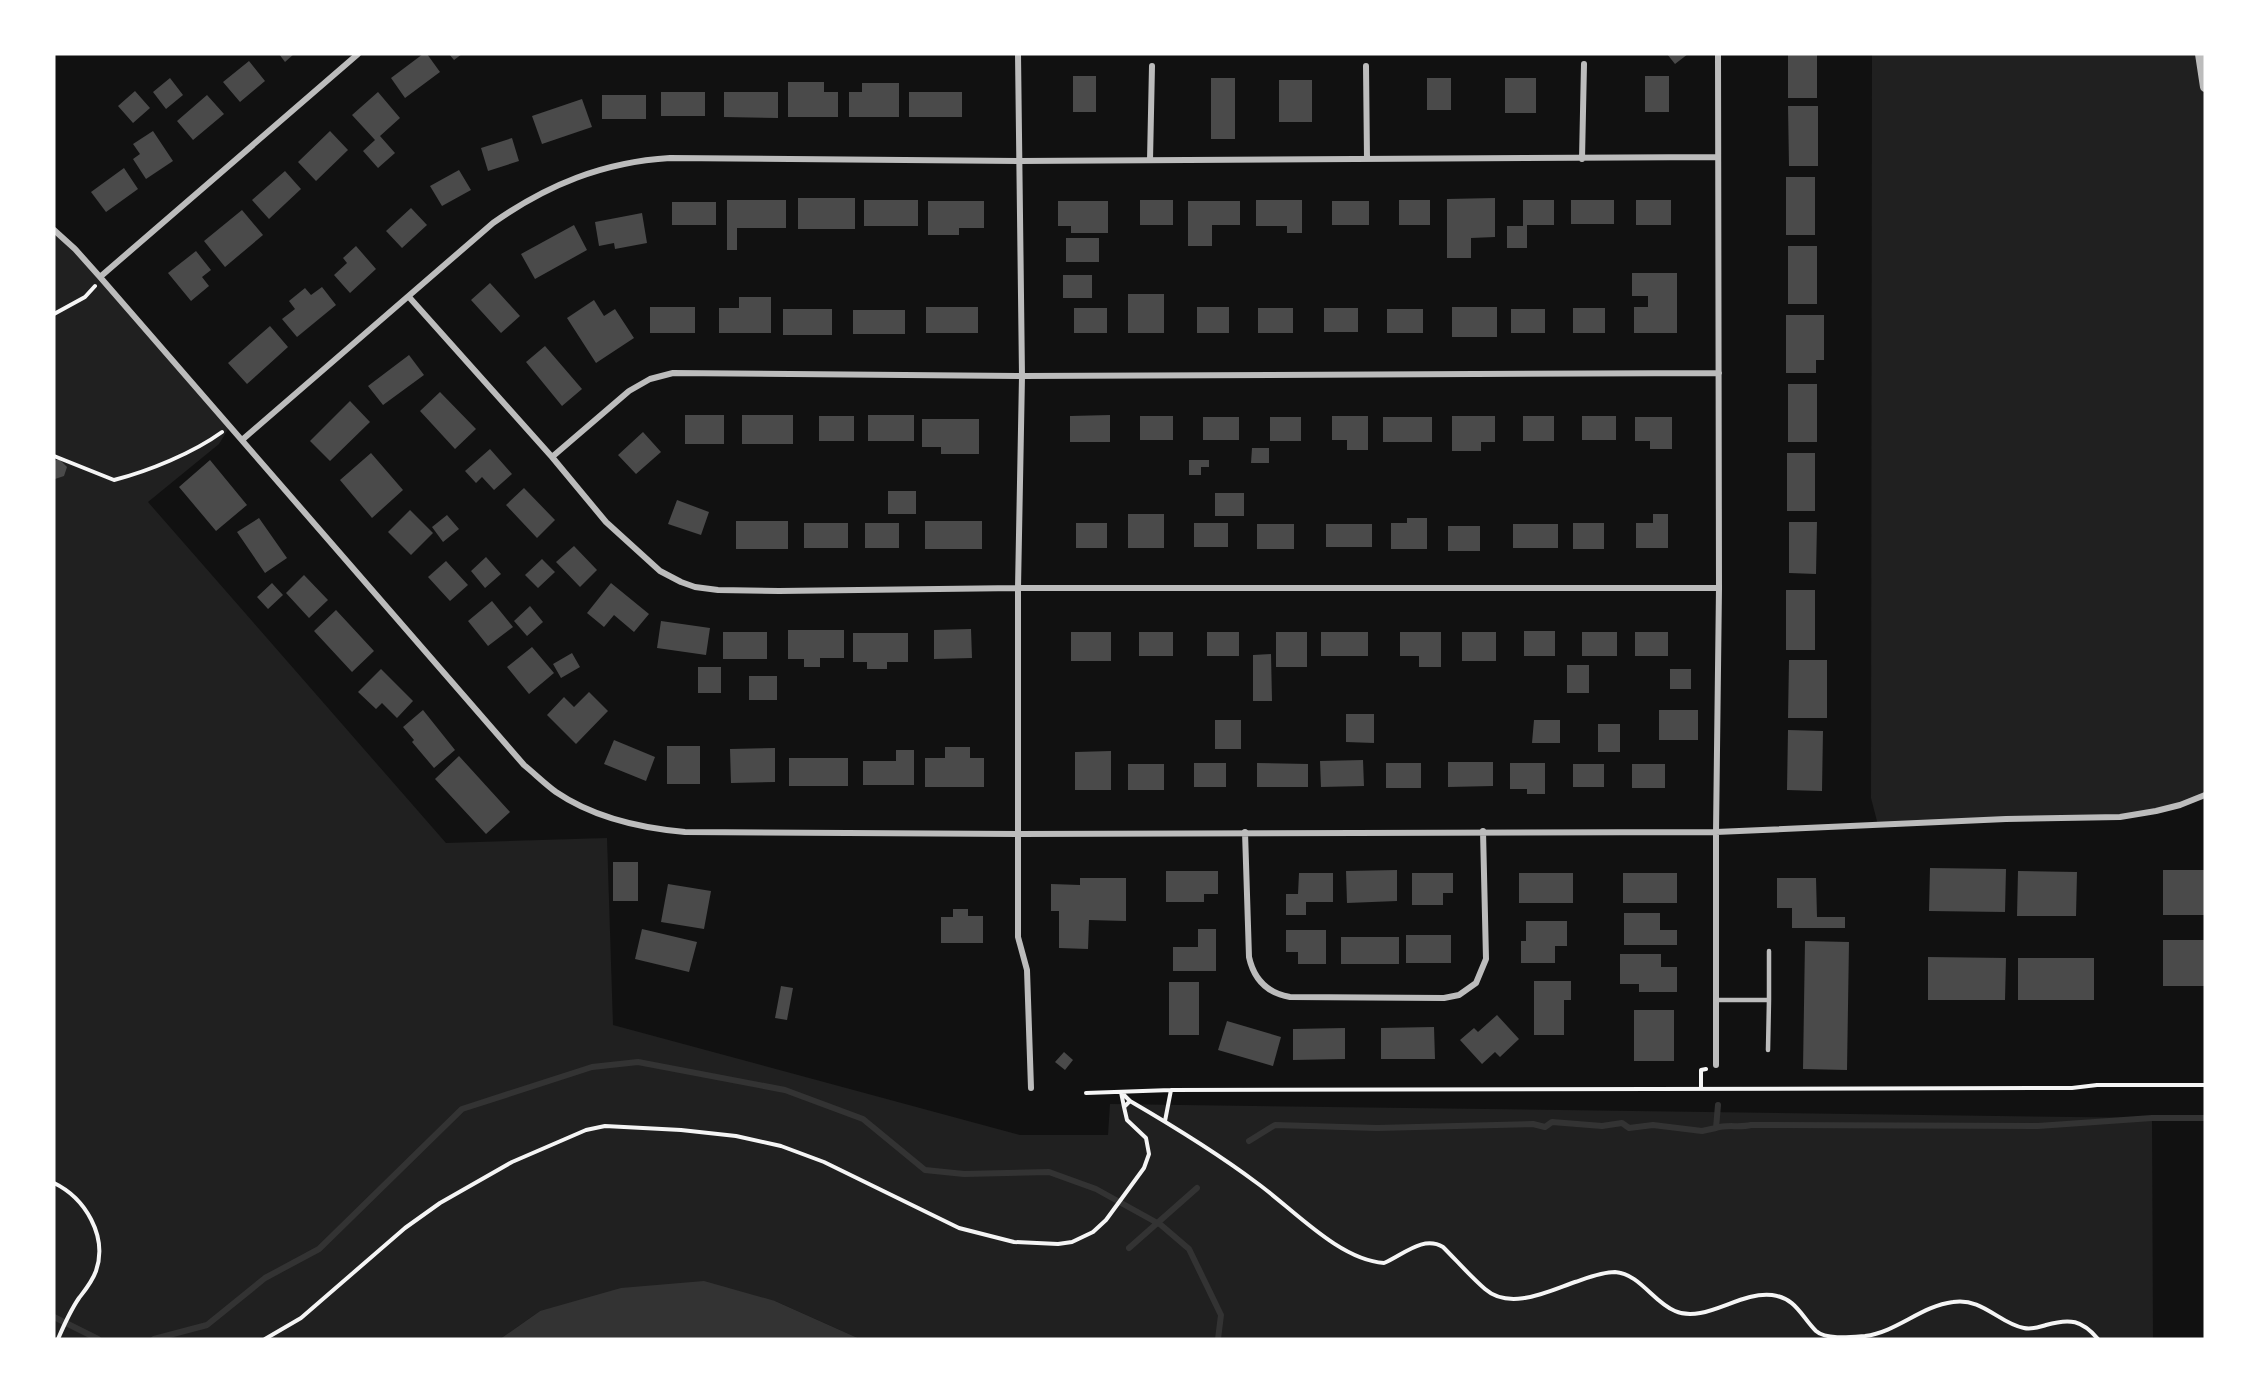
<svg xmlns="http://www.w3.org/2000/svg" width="2259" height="1393" font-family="'PT Sans',sans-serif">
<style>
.green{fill:#202020}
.water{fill:#333}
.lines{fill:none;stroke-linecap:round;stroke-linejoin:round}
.stream{stroke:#333;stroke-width:6}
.building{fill:#4a4a4a}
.path{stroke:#f5f5f5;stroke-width:4}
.service{stroke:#bcbcbc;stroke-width:4.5}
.minor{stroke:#bcbcbc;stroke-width:6}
.tertiary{stroke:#bcbcbc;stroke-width:10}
</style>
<rect width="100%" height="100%" fill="#111"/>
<path class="green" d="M1872,54H2200L2205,87V795L2180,805L2120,817L1878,825L1871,798Z
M54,230L230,426L219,444L148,502L446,843L607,838L613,1025L1020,1135H1108L1110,1104L2152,1118L2153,1339H860L775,1301L540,1311L500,1339H54Z"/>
<path class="water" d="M704,1281L775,1301L860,1339H500L540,1311L621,1288Z"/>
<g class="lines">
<path class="stream" d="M1716,1128C1727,1124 1739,1128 1751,1125L2038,1126L2152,1118H2205
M1249,1141L1275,1125L1377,1128L1533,1124L1545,1127L1552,1122L1602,1126L1622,1123L1629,1128L1653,1125L1702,1131L1716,1128L1718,1105
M1129,1248L1197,1188
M54,1317L98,1339
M154,1339L207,1325L265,1278L319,1249L462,1109L592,1067L638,1062L785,1090L863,1119L925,1170L964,1174L1049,1172L1096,1189L1161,1225L1189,1249L1221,1315L1218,1339"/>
</g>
<path class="building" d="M279,54H294L285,62Z
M423,54H427L440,72L405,98L391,78Z
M449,54H462L454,60Z
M1667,54H1688L1675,64Z
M1788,54H1817V98H1788Z
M249,61L265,81L240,102L223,82Z
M1073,76H1096V112H1073Z
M1645,76H1669V112H1645Z
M170,78L183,95L166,109L153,92Z
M1211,78H1235V139H1211Z
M1427,78H1451V110H1427Z
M1505,78H1536V113H1505Z
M1279,80H1312V122H1279Z
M788,82H824V92H838V117H788Z
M862,83H899V117H849V92H862Z
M135,91L150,108L133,123L118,106Z
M378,92L400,118L380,136L395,153L378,168L363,151L375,140L352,115Z
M661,92H705V116H661Z
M724,92H778V118L724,117Z
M909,92H962V117H909Z
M207,95L224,114L193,140L177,121Z
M602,95H646V119H602Z
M582,99L592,127L542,144L532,116Z
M1788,106H1818V166H1789Z
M153,131L173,161L146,179L133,159L140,154L133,144Z
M330,131L348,150L316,181L298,162Z
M512,138L519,161L488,171L481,148Z
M124,168L138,189L106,212L91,192Z
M459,170L471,190L442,206L430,186Z
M285,171L301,189L269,219L252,200Z
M1786,177H1815V235H1786Z
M798,198H855V229H798Z
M1495,198V237L1471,238V258H1447V199Z
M727,200H786V228H737V250H727Z
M864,200H918V226H864Z
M1140,200H1173V225H1140Z
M1256,200H1302V233H1287V226H1256Z
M1399,200H1430V225H1399Z
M1523,200H1554V225H1527V248H1507V226H1523Z
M1571,200H1614V224H1571Z
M1636,200H1671V225H1636Z
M928,201H984V228H959V235H928Z
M1058,201H1108V233H1071V226H1058Z
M1188,201H1240V225H1212V246H1188Z
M1332,201H1369V225H1332Z
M672,202H716V225H672Z
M411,208L427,225L402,248L386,231Z
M242,210L263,235L225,267L204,241Z
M642,213L647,243L615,249L614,243L599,246L595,222Z
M574,225L587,250L535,279L521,254Z
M1066,238H1099V262H1066Z
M356,246L376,269L350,293L334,275L347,263L343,258Z
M1788,246H1817V304H1788Z
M196,251L211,270L202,277L209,286L191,301L168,273Z
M1632,273H1677V333H1634V307H1648V296H1632Z
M1063,275H1092V298H1063Z
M490,283L520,316L501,333L471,300Z
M322,287L336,305L297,337L282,319L295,309L289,301L305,288L311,295Z
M1128,294H1164V333H1128Z
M739,297H771V333H719V308H739Z
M594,300L604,316L615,309L634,338L596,363L567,318Z
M650,307H695V333H650Z
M926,307H978V333H926Z
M1197,307H1229V333H1197Z
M1452,307H1497V337H1452Z
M1074,308H1107V333H1074Z
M1258,308H1293V333H1258Z
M1324,308H1358V332H1324Z
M1573,308H1605V333H1573Z
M783,309H832V335H783Z
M1387,309H1423V333H1387Z
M1511,309H1545V333H1511Z
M853,310H905V334H853Z
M1786,315H1824V360H1816V373H1786Z
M270,326L288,347L247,384L228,363Z
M545,346L582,389L562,406L526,362Z
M409,355L424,375L383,405L368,386Z
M1788,384H1817V442H1788Z
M440,392L476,429L455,449L420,411Z
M350,401L370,422L330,461L310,441Z
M685,415H724V444H685Z
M742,415H793V444H742Z
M868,415H914V441H868Z
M1110,415V442H1070V416Z
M819,416H854V441H819Z
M1140,416H1173V440H1140Z
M1332,416H1368V450H1347V440H1332Z
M1452,416H1495V442H1481V451H1452Z
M1523,416H1554V441H1523Z
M1582,416H1616V440H1582Z
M1203,417H1239V440H1203Z
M1270,417H1301V441H1270Z
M1383,417H1432V442H1383Z
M1635,417H1672V449H1650V441H1635Z
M922,419H979V454H941V447H922Z
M643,432L661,452L636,474L618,455Z
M1252,448H1269V463H1251Z
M490,449L512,474L494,490L482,477L476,483L465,471Z
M371,453L403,490L372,518L340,480Z
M1787,453H1815V511H1787Z
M59,459L67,467L64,476L55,479L54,461Z
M210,460L247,505L216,531L179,487Z
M1189,460H1209V467H1201V475H1189Z
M524,488L555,520L537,538L506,505Z
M888,491H916V514H888Z
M1215,493H1244V516H1215Z
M677,500L709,512L701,535L668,524Z
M410,510L433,533L411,555L388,532Z
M1128,514H1164V548H1128Z
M1653,514H1668V548H1636V523H1653Z
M447,515L459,529L443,542L432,527Z
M259,518L287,558L265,573L237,532Z
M1407,518H1427V549H1391V523H1407Z
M736,521H788V549H736Z
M925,521H982V549H925Z
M1789,522H1817L1816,574L1789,573Z
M804,523H848V548H804Z
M865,523H899V548H865Z
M1076,523H1107V548H1076Z
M1194,523H1228V547H1194Z
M1573,523H1604V549H1573Z
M1257,524H1294V549H1257Z
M1326,524H1372V547H1326Z
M1513,524H1558V548H1513Z
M1448,526H1480V551H1448Z
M574,546L597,570L580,587L556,562Z
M486,557L501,574L485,588L471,571Z
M542,559L555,572L538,588L525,575Z
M446,561L468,585L450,601L428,577Z
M304,575L328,600L309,618L286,593Z
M272,583L283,595L268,609L257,597Z
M611,583L649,614L634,632L614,615L604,627L587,613Z
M1786,590H1815V650H1786Z
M492,601L513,627L488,646L468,621Z
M530,606L543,622L527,636L514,621Z
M336,610L374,651L352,672L314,631Z
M661,621L710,628L706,655L657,648Z
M971,629L972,658L934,659V630Z
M788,630H844V658H820V667H804V659H788Z
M1524,631H1555V656H1524Z
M723,632H767V659H723Z
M1071,632H1111V661H1071Z
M1139,632H1173V656H1139Z
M1207,632H1239V656H1207Z
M1276,632H1307V667H1276Z
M1321,632H1368V656H1321Z
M1400,632H1441V667H1419V656H1400Z
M1462,632H1496V661H1462Z
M1582,632H1617V656H1582Z
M1635,632H1668V656H1635Z
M853,633H908V662H887V669H867V662H853Z
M532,647L554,673L529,694L507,667Z
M572,653L580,667L561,678L553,664Z
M1271,654L1272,701H1253V655Z
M1789,660H1827V718H1788Z
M1567,665H1589V693H1567Z
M698,667H721V693H698Z
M381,669L413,701L397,718L382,703L376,709L358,692Z
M1670,669H1691V689H1670Z
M749,676H777V700H749Z
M589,692L608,711L576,744L547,715L564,697L574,707Z
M423,710L455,750L434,768L412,742L414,740L403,727Z
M1659,710H1698V740H1659Z
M1346,714H1374V743L1346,742Z
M1215,720H1241V749H1215Z
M1534,720H1560V743H1532Z
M1598,724H1620V752H1598Z
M1788,730L1823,731L1822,791L1787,790Z
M614,740L655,757L646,781L604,764Z
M667,746H700V784H667Z
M945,747H970V758H984V787H925V758H945Z
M775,748V782L731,783L730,749Z
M896,750H914V785H863V761H896Z
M1111,751V790H1075V752Z
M459,756L510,812L486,834L435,779Z
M789,758H848V786H789Z
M1363,760L1364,786L1321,787L1320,761Z
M1448,762H1493V786L1448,787Z
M1194,763H1226V787H1194Z
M1257,763L1308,764V787H1257Z
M1386,763H1421V788H1386Z
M1510,763H1545V794H1527V789H1510Z
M1128,764H1164V790H1128Z
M1573,764H1604V787H1573Z
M1632,764H1665V788H1632Z
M613,862H638V901H613Z
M1930,868L2006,869L2005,912L1929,911Z
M1397,870V901L1347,903L1346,871Z
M2163,870H2205V915H2163Z
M1166,871H1218V894H1204V902H1166Z
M2018,871L2077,872L2076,916H2017Z
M1299,873H1333V902H1306V915H1286V894H1298Z
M1412,873H1453V893H1443V905H1412Z
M1519,873H1573V903H1519Z
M1623,873H1677V903H1623Z
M1080,878H1126V921L1089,920L1088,949L1059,948V911H1051V884L1080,885Z
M1777,878H1816L1817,917H1845V928H1792V908H1777Z
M668,884L711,891L704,929L661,922Z
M953,909H968V916H983V943H941V917H953Z
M1624,913H1660V930H1677V945H1624Z
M1526,921H1567V946H1555V963H1521V941H1526Z
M642,929L697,942L689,972L635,959Z
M1198,929H1216V971H1173V947H1198Z
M1286,930H1326V964H1298V952H1286Z
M1406,935H1451V963H1406Z
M1341,937H1399V964H1341Z
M2163,940H2205V986H2163Z
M1805,941L1849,942L1847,1070L1803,1069Z
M1620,954H1661V967H1677V992H1639V984H1620Z
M1928,957L2006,958L2005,1000H1928Z
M2018,958H2094V1000H2018Z
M1534,981H1571V1000H1564V1035H1534Z
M1169,982H1199V1035H1169Z
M781,986L793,988L787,1020L775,1018Z
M1634,1010H1674V1061H1634Z
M1497,1015L1519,1039L1500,1057L1495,1052L1482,1064L1460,1040L1474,1028L1478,1032Z
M1227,1021L1281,1037L1273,1066L1218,1050Z
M1434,1027L1435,1059H1381V1028Z
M1345,1028V1059L1293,1060V1029Z
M1064,1052L1073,1060L1065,1070L1055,1062Z"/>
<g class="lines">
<path class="path" d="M54,314L85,297L95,286
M54,456L114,480C149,471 193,453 222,432
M1701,1088V1070L1706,1069
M1086,1093L1171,1090L2072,1088L2097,1085H2205
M1124,1107L1121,1092L1130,1101
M1165,1121L1171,1090
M54,1183C85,1198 108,1236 96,1271C92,1282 86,1289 79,1298C70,1311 64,1325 58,1339
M265,1339L301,1318L405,1228L440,1203L512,1162L586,1130L605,1126L681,1130L736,1136L781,1146L824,1162L959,1228L1014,1242L1058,1244L1072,1242L1093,1232L1106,1220L1144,1168L1149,1154L1146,1138L1127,1120L1124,1107L1130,1101C1173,1126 1217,1153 1257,1183C1293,1209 1339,1260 1384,1263C1403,1255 1423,1235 1443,1247C1457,1261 1470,1276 1485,1289C1510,1311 1549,1291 1575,1282C1587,1278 1602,1272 1615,1272C1640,1274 1653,1302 1675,1311C1704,1324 1740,1291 1772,1295C1796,1298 1801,1316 1816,1331C1826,1340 1852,1337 1865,1336C1897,1332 1921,1306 1953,1302C1982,1297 2000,1324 2024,1328C2032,1330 2039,1327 2046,1325C2070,1318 2082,1320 2098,1339"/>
<path class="service" d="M1717,1000H1769V951
M1768,1050L1769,1000"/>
<path class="minor" d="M1018,54L1022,376L1018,588V937L1027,970L1031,1088
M1366,66L1367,159
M1582,159L1584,64
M1150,160L1152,66
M54,230L75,249L100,277L524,765C535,774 545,784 556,792C594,818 640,828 685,832L1019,834L1716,832L2006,819L2120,817L2156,811L2180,805L2205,795
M100,277L358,54
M409,297L552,457L606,522L660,571L681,582L695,587L718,590L779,591L1018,588H1719
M242,440L493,223C547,185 603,162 670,158L1019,161L1718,157
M552,457L629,391L650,379L673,373L1022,376L1719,373
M1245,832L1249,957C1254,980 1267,993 1290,997L1444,998L1459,995L1476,983L1486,959L1483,831
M1716,1065V832L1719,588L1718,54"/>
<path class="tertiary" d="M2200,54L2205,87"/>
</g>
<rect width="2259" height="1393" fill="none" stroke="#ffffff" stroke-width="111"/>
</svg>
